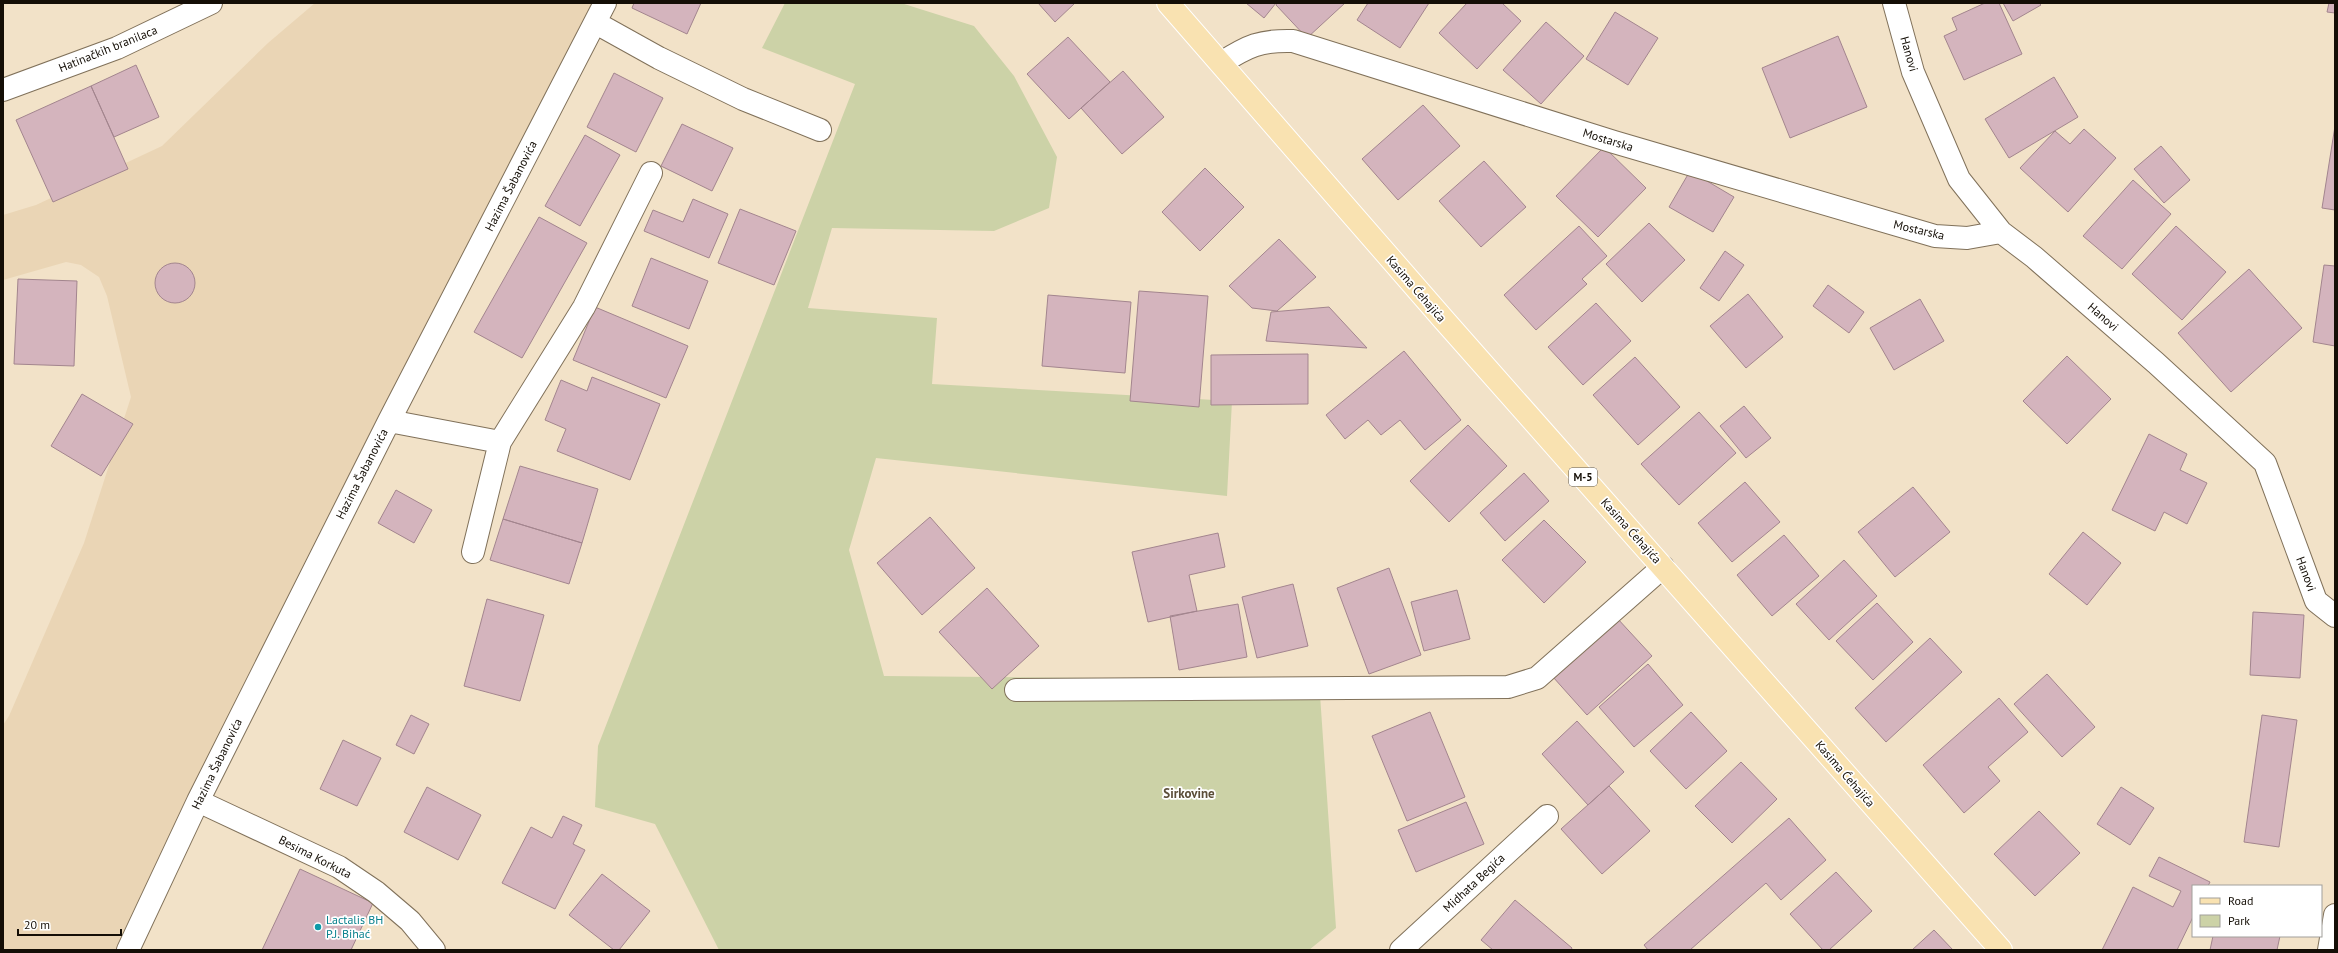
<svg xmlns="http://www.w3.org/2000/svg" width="2338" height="953" font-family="'PT Sans',sans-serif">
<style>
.built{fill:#ead5b5}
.green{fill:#ccd2a7}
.building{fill:#d4b4bd;stroke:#a3858e}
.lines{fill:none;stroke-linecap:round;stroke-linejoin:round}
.minor-casing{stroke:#80715a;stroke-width:24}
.primary-casing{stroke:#fff;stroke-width:24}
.minor{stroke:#fff;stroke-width:22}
.primary{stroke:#f9e2b1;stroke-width:22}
.culture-dot{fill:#0f9aa8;stroke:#fff;stroke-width:1.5}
.labels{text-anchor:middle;stroke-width:3.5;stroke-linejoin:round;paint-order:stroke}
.shield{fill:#fff;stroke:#5a5651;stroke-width:1}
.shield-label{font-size:11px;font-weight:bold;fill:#140e06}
.street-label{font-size:12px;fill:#140e06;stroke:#fff}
.culture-label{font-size:12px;fill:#0d838f;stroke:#fff;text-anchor:start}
.neighbourhood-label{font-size:13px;font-weight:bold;fill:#5c4e39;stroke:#fff}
</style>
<rect width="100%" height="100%" fill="#f2e2c8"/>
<path class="built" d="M315,3H605L128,950H3V725L9,716L84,543L131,397L107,296L99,277L81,265L66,262L3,280V215L36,205L162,146L268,43Z"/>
<path class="green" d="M785,3H901L974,26L1014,76L1057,157L1049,208L994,231L832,228L808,308L937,318L932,384L1232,401L1227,496L876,458L849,550L884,676L1319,680L1336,928L1309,950H719L655,824L595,807L598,746L855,84L762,48Z"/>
<path class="building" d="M634,3H701L687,34L632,8Z
M1038,3H1075L1055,22Z
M1246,3H1276L1264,18Z
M1277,3H1345L1307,38L1276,5Z
M1368,3H1429L1400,48L1357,20Z
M1467,3H1502L1521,21L1477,69L1439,33Z
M1985,3H1999L2022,54L1964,80L1944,36L1957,30L1952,18Z
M2003,3H2039L2041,5L2013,21Z
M2329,3H2335V13L2327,12Z
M1615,12L1658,38L1628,85L1586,59Z
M1546,22L1584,56L1541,104L1503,70Z
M1838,36L1867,107L1790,138L1762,68Z
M1068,37L1110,82L1069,119L1027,74Z
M136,65L159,117L114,137L91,86Z
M1123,71L1164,117L1122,154L1081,108Z
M614,73L663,98L636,152L587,127Z
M2054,77L2078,117L2009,158L1985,119Z
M91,86L128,169L53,202L16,120Z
M1423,105L1460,146L1398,200L1362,159Z
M682,124L733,148L712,191L661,166Z
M2335,126V210L2322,208Z
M2084,129L2116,158L2068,212L2020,168L2055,131L2070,144Z
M585,135L620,155L580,226L545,206Z
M2161,146L2190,180L2164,203L2134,169Z
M1604,147L1646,188L1598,237L1556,196Z
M1484,161L1526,207L1481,247L1439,201Z
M1205,168L1244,207L1200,251L1162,212Z
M1690,171L1734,197L1713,232L1669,207Z
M2133,180L2171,214L2122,269L2083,236Z
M693,199L728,214L709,258L644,231L653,210L683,222Z
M740,209L796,231L774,285L718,263Z
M539,217L587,243L522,358L474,332Z
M1649,223L1685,260L1642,302L1606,264Z
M1579,226L1607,256L1582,279L1587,284L1536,330L1504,295Z
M2176,226L2226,272L2182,320L2132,274Z
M1279,239L1316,277L1277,311L1252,308L1229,286Z
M1725,251L1744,265L1719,301L1700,288Z
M651,258L708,281L689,329L632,306Z
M155 283a20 20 0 1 1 40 0a20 20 0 1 1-40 0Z
M2324,265L2335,266V346L2313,342Z
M2249,269L2302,328L2231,392L2178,333Z
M18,279L77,281L74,366L14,364Z
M1828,285L1864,312L1849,333L1813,306Z
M1139,291L1208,296L1199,407L1130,401Z
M1748,294L1783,337L1746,368L1710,326Z
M1048,295L1131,302L1125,373L1042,366Z
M1920,299L1944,341L1894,370L1870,328Z
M1596,303L1631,341L1583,385L1548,347Z
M595,307L688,346L666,398L573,360Z
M1329,307L1367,348L1266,341L1271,312Z
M1404,351L1461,420L1425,450L1400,420L1381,435L1368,420L1345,439L1326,415Z
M1308,354V404L1211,405V355Z
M2067,356L2111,399L2067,444L2023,401Z
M1635,357L1680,407L1638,445L1593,395Z
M592,377L660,404L630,480L557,451L566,429L545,420L561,380L587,391Z
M82,394L133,424L101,476L51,446Z
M1744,406L1771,438L1746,458L1720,426Z
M1699,412L1736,453L1679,505L1641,464Z
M1468,425L1507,466L1449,522L1410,481Z
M2149,434L2187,454L2180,470L2207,483L2187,524L2164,512L2155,531L2112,510Z
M520,466L598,489L582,543L503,519Z
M1524,473L1549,501L1505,541L1480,513Z
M1745,482L1780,522L1732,562L1698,523Z
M1913,487L1950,532L1895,577L1858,532Z
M396,490L432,510L414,543L378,523Z
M930,517L975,568L922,615L877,563Z
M503,519L582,543L569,584L490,560Z
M1544,520L1586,562L1544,603L1502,560Z
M2083,532L2121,563L2087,605L2049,574Z
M1218,533L1225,567L1189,575L1197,611L1148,622L1132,552Z
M1784,535L1819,576L1772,616L1737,575Z
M1844,560L1877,596L1829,640L1796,604Z
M1389,568L1421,655L1369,674L1337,588Z
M1293,584L1308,646L1257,658L1242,597Z
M987,588L1039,646L992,689L939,632Z
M1457,590L1470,639L1424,651L1411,602Z
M487,599L544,615L520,701L464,686Z
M1877,603L1913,642L1873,680L1836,641Z
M1238,604L1247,657L1179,670L1170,616Z
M2253,612L2304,615L2300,678L2250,675Z
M1617,618L1652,656L1587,715L1553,677Z
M1930,638L1962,672L1886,742L1855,708Z
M1648,664L1683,705L1634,747L1599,707Z
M2047,674L2095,727L2062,757L2014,704Z
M1999,698L2028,732L1988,767L2000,781L1964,813L1923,765Z
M1430,712L1465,797L1407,821L1372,736Z
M1691,712L1727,751L1686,789L1650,751Z
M411,715L429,724L414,754L396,745Z
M2262,715L2297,720L2279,847L2244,842Z
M1577,721L1624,772L1588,805L1542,754Z
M343,740L381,758L357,806L320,789Z
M1741,762L1777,799L1732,843L1695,806Z
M1609,786L1650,831L1602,874L1561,829Z
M427,787L481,815L458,860L404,832Z
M2121,787L2154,808L2130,845L2097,824Z
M1466,802L1484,844L1416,872L1398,830Z
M2039,811L2080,853L2035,896L1994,854Z
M563,816L582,825L573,844L585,850L555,909L502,883L531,827L552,838Z
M1789,818L1826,860L1781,900L1766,883L1690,950H1648L1644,945Z
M2159,857L2210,882L2208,886H2193V917L2177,950H2102L2133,887L2173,907L2181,891L2149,876Z
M300,869L373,903L351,950H262Z
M1836,872L1872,911L1829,950H1823L1790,914Z
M602,874L650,911L619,950H614L569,915Z
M1515,900L1572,948L1571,950H1493L1481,940Z
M1934,930L1953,950H1912Z
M2213,936H2280L2277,950H2210Z"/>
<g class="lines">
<g class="minor-casing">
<path id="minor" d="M1894,3L1913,72L1959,179L2001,232L2034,257L2156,363L2265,463L2316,601L2335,616
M596,23L659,58L743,99L820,130
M1221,63C1248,46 1260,40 1293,41L1614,142L1935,236L1967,238L2001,232
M3,90L117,48L211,3
M389,421L500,442
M473,552L500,442L584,307L651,173
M1016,690L1508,687L1537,678L1663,567
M198,801L339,867L376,892L410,921L434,950
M128,950L198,801L389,421L605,3
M1401,950L1547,816
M2329,950L2335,915"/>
</g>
<g class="primary-casing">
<path id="primary" d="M1168,3L1444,320L2001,950"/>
</g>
<use href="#minor" class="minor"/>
<use href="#primary" class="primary"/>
</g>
<circle class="culture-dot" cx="318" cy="927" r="4"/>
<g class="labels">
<rect class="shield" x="1569" y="468" width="28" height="18" rx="3"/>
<g class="shield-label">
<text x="1583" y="481">M-5</text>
</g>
<g class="street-label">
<text transform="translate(108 49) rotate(-22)" y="4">Hatinačkih branilaca</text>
<text transform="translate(1909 54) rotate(74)" y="4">Hanovi</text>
<text transform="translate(1608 140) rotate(17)" y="4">Mostarska</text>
<text transform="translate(511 186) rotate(-63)" y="4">Hazima Šabanovića</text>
<text transform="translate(1919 230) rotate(13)" y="4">Mostarska</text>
<text transform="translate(1416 289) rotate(49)" y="4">Kasima Ćehajića</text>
<text transform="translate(2103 317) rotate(41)" y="4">Hanovi</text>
<text transform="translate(362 474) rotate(-63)" y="4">Hazima Šabanovića</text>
<text transform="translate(1631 531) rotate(48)" y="4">Kasima Ćehajića</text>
<text transform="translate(2306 574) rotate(70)" y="4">Hanovi</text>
<text transform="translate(217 764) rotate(-64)" y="4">Hazima Šabanovića</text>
<text transform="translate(1845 774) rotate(49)" y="4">Kasima Ćehajića</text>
<text transform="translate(315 857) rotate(27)" y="4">Besima Korkuta</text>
<text transform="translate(1474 883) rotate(-43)" y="4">Midhata Begića</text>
</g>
<g class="culture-label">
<text x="326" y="924">Lactalis BH<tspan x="326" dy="14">P.J. Bihać</tspan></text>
</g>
<g class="neighbourhood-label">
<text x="1189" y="798">Sirkovine</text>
</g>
</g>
<rect width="2338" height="953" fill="none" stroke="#140e06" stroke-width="8"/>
<rect x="2192" y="885" width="130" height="52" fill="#ffffff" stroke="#a19f9b"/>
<rect x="2200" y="898" width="20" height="6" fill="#f9e2b1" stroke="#a19f9b"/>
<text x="2228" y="905" font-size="12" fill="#140e06">Road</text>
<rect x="2200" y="915" width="20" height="12" fill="#ccd2a7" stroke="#a19f9b"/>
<text x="2228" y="925" font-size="12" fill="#140e06">Park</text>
<path d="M18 929v6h103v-6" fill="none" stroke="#140e06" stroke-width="2"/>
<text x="24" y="929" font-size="12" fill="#140e06" stroke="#ffffff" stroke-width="3" paint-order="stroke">20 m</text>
</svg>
